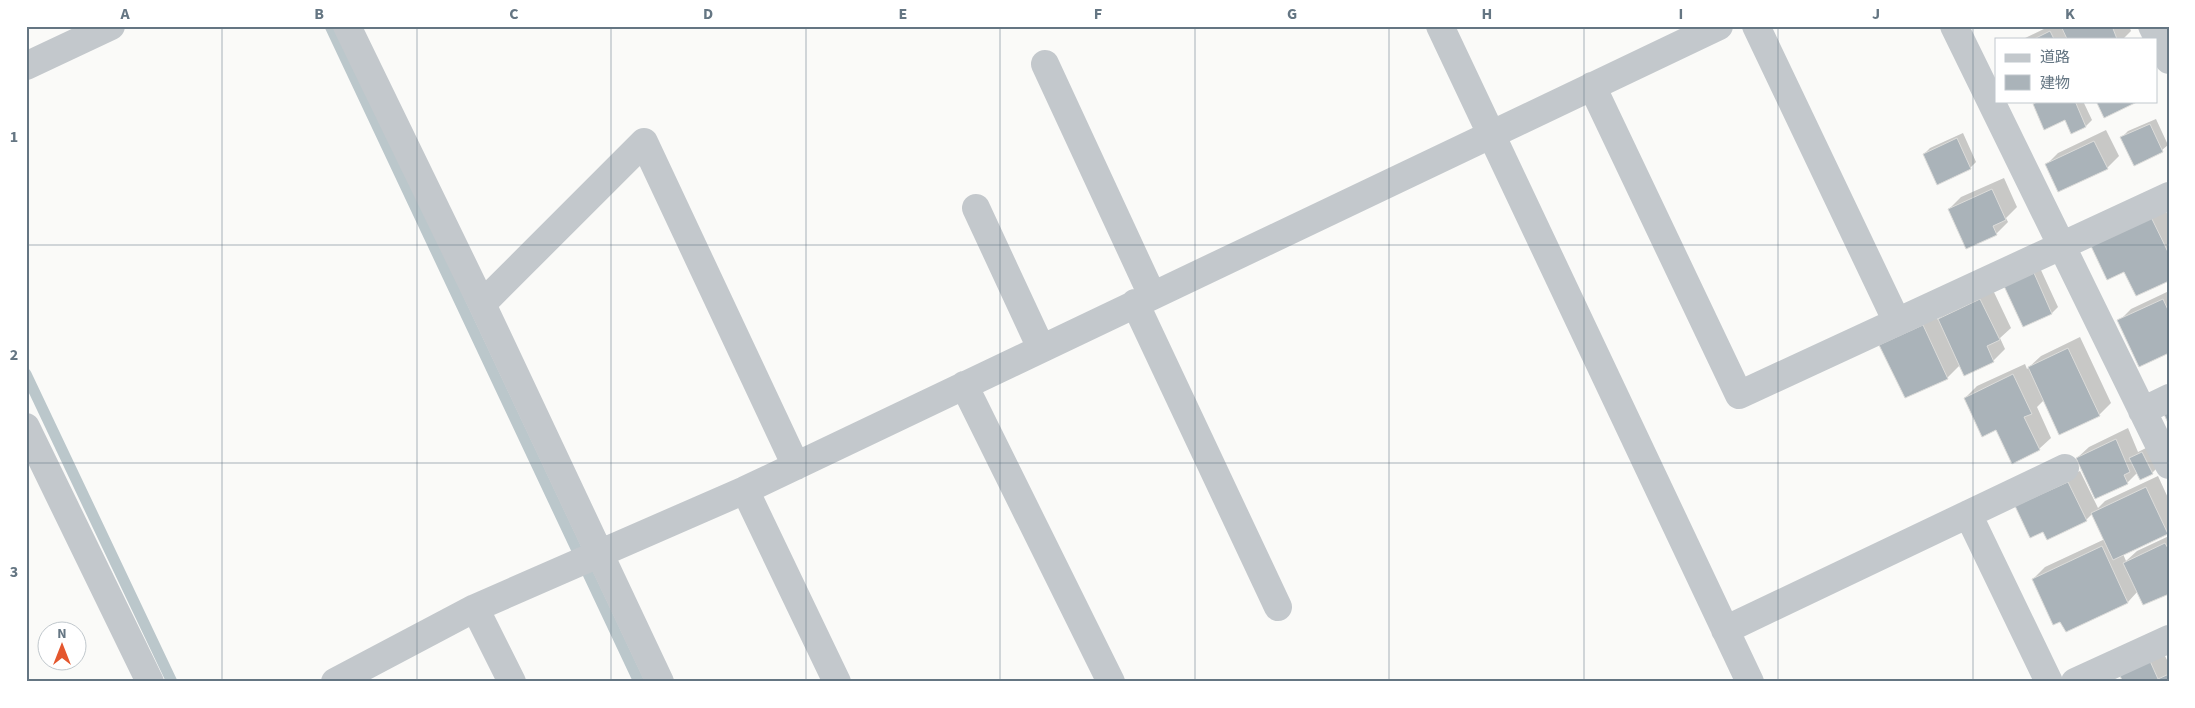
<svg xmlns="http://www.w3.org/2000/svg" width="2195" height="708" font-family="'Source Sans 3','Noto Sans JP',sans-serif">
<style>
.shadow{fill:#0003}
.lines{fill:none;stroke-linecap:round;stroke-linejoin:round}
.stream{stroke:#bbc7cb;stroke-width:11}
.building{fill:#aab3b9;stroke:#dcdcda}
.minor{stroke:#c3c8cc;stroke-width:28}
.grid{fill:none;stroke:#657683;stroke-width:1;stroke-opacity:0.55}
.neatline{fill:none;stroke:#657683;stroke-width:2}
.grid-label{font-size:16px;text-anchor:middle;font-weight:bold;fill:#657683}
</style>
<rect width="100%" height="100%" fill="#fafaf8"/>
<path class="shadow" d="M2050,26H2129L2131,31L2123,39H2023Z
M2037,101H2083L2092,120L2086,126L2071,132L2065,118L2034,104Z
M2156,119L2168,145L2162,150L2122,137L2128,131Z
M2106,130L2119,156L2107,168L2046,165L2058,153Z
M1963,133L1976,162L1970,168L1924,154L1930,148Z
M2004,178L2017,207L2006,218L2008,222L1996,234L1949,209L1961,197Z
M2163,206L2169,217V279L2125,271L2091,245Z
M2040,268L2058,307L2052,313L2024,325L2006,287Z
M1992,288L2011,328L2000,338L2005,349L1993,361L1960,365L1947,378L1881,345L1935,314L1938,320L1951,307Z
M2169,291V352L2119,321L2131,309Z
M2080,337L2111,403L2099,415L2044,400L2037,407L2051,438L2039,449L1997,429L1965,398L1977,386L2025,364L2027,369L2041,356Z
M2128,428L2138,452L2148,447L2158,467L2152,473H2137L2127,483L2077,458L2089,447Z
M2080,471L2098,508L2105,501L2158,476L2169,500V531L2123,554L2126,561L2137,551L2169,536V578L2138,591L2128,602L2066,630L2033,579L2045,567L2105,539L2093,513L2086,520L2028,495Z
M2162,650L2169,664V682H2124Z"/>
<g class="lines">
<path class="stream" d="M330,26L639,682
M26,374L172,682"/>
</g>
<path class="building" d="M2061,26H2112L2117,39H2067Z
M2050,31L2054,39H2034Z
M2039,101H2075L2086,127L2071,134L2065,120L2044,130L2033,104Z
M2096,101H2139L2104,118Z
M2150,124L2163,152L2134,166L2120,137Z
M1957,138L1971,169L1937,185L1923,154Z
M2094,141L2108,169L2058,192L2045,164Z
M1992,189L2006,220L1993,226L1997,235L1966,249L1948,209Z
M2151,217L2169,254V281L2136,296L2124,272L2107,280L2090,244Z
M2034,273L2052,314L2023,327L2004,286Z
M1980,299L2000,340L1987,346L1994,362L1964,376L1938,319Z
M2163,299L2169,312V353L2139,367L2117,320Z
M1923,325L1948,379L1905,398L1879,345Z
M2068,348L2100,416L2059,435L2028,367Z
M2013,374L2032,414L2024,417L2040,450L2012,464L1996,430L1982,437L1964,398Z
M2169,407V425L2162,410Z
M2116,439L2130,472L2124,475L2128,484L2095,499L2076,458Z
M2142,452L2153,474L2140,480L2129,458Z
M2068,482L2087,521L2047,540L2043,532L2030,538L2015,506Z
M2146,487L2168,534L2113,560L2091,513Z
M2165,543L2169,550V594L2143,605L2123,563Z
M2102,546L2128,603L2066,632L2060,622L2053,625L2032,579Z
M2150,661L2158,679L2169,674V682H2123L2119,674Z"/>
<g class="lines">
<path class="minor" d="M347,26L482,304L660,682
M1440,26L1750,682
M1756,26L1897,322
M1954,26L2169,465
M2152,26L2169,60
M1045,64L1152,295
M26,66L111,26
M1592,86L1739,395L2169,196
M976,208L1041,348
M1135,303L1278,607
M482,304L644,142L796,466
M964,385L1111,682
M2142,411L2169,398
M26,427L150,682
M745,490L837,682
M1968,514L2049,682
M475,608L512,682
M1725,630L2065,468
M335,682L475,608L745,490L1719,26
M2075,682L2169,639"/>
</g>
<path class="grid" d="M222,26V682M417,26V682M611,26V682M806,26V682M1000,26V682M1195,26V682M1389,26V682M1584,26V682M1778,26V682M1973,26V682M26,245H2169M26,463H2169"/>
<rect width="2195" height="708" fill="none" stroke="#ffffff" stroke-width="55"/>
<rect x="1995" y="38" width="162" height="65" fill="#ffffff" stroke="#c1c8cd"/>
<rect x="2005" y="54" width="25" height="8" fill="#c3c8cc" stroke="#c1c8cd"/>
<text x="2040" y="62" font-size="15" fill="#657683">道路</text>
<rect x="2005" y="75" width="25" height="15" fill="#aab3b9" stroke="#c1c8cd"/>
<text x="2040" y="88" font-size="15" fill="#657683">建物</text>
<g transform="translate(62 646)"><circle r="24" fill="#ffffff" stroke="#c1c8cd"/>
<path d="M0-4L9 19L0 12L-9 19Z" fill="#e4572e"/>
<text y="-8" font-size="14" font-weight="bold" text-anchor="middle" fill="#657683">N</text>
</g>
<rect x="28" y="28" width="2140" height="652" class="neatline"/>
<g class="grid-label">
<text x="125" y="19">A</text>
<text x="319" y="19">B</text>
<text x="514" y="19">C</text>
<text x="708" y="19">D</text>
<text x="903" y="19">E</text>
<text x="1098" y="19">F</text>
<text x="1292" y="19">G</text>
<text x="1487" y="19">H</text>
<text x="1681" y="19">I</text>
<text x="1876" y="19">J</text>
<text x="2070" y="19">K</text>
<text x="14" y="142">1</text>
<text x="14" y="360">2</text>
<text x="14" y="577">3</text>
</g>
</svg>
